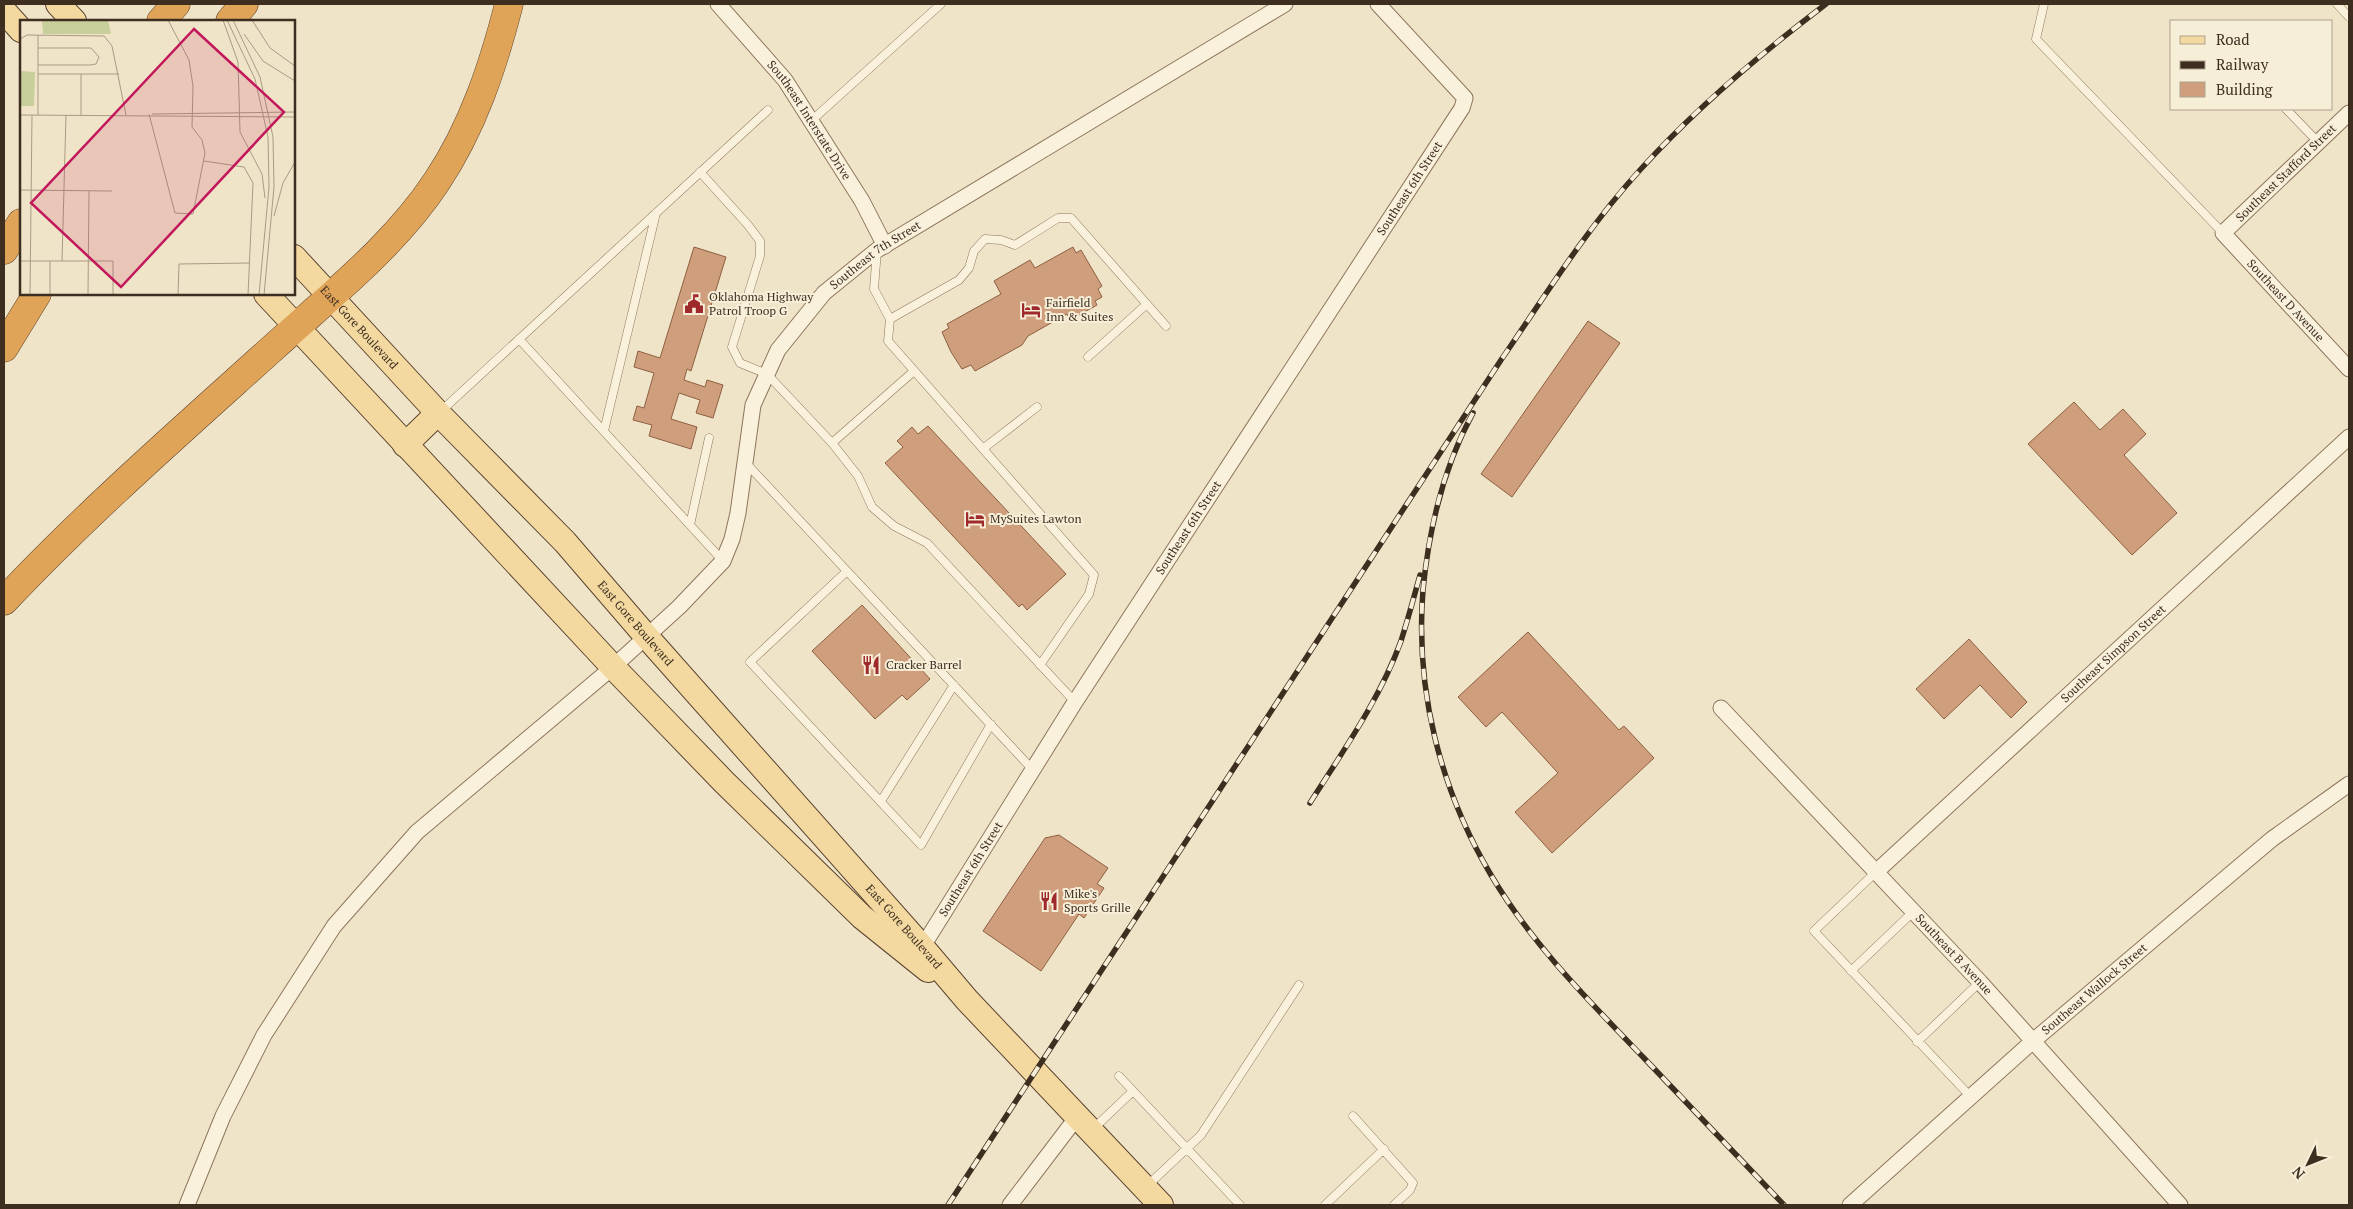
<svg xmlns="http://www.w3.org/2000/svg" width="2353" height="1209" font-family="'PT Serif',serif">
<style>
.building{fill:#cf9f7d;stroke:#8d5f41}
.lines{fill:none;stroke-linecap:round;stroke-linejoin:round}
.lane-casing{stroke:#8d765c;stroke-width:9}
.street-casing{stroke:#8d765c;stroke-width:17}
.primary-casing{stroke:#5b4430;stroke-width:26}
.highway-casing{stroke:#5b4430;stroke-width:29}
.lane{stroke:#faf1dc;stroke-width:8}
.street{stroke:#faf1dc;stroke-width:15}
.primary{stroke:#f3d9a0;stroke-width:24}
.highway{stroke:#e0a458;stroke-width:28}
.rail-casing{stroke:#3d2e20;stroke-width:5.5}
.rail{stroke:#f7eed8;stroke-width:4;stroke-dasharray:11;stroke-linecap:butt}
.labels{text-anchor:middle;stroke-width:4;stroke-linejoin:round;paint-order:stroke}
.street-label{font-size:12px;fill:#3d2e20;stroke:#f7eed8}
.poi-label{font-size:12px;fill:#3d2e20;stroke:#f7eed8;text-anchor:start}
.inset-road{fill:none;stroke:#a89b85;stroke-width:1}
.view{fill:#c2185b;fill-opacity:0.15;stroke:#c2185b;stroke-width:2.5}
.inset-edge{fill:none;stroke:#3d2e20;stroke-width:2.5}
</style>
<rect width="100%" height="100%" fill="#f0e4c8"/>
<path class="building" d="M694,247L726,257L691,371L687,369L684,380L705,387L707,380L723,385L713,418L696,413L700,400L679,393L671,419L697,427L691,449L649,436L652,425L633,420L637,406L644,408L654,373L634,367L638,351L660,358Z
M1073,247L1076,253L1081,250L1102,286L1098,289L1102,297L1095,301L1097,305L1070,320L1067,314L1028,336L1022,345L975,371L971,365L962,369L951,352L942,332L949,328L947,324L1001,294L994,281L1030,260L1035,268Z
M1588,321L1620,343L1512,497L1481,474Z
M2074,402L2100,430L2123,409L2146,434L2124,455L2177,513L2132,555L2028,444Z
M928,426L1066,574L1027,610L1022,604L1019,607L885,463L903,447L897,441L912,427L918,434Z
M862,605L930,679L907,700L902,695L875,719L812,651Z
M1528,632L1619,730L1624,726L1654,758L1552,853L1515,812L1558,773L1502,712L1486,727L1458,697Z
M1969,639L2027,702L2011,718L1980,685L1944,719L1916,689Z
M1059,835L1108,868L1097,884L1104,888L1084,918L1079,914L1041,971L983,931L1045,838Z"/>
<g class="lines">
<g class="lane-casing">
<path id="lane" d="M2044,4L2036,39L2223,233
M2337,4L2349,17
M2286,109L2318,142
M811,121L941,4
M700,172L748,225L760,241V256L732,347L740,363L767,374L832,443L858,476L872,507L894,526L927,543L1075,702
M877,250L874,289L890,319L888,341L1094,575L1089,594L1040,665
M890,319L959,280L969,268L974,251L985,239L1001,240L1015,245L1058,218H1071L1166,326
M519,339L723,561
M1088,357L1147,304
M440,412L768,110
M604,431L656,213
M832,443L914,371
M984,448L1037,407
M745,462L1033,770
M690,525L709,438
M847,571L750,662L921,845L991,724
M881,801L954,685
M1877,871L1814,931L1970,1096
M1851,971L1914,911
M1917,1042L1980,982
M1119,1076L1240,1205
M1353,1116L1413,1183L1410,1190L1394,1205
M1093,1129L1133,1091
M1146,1187L1201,1135L1299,985
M1325,1205L1384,1149"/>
</g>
<g class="street-casing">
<g id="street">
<path id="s1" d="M718,4L785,80L862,201L885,246"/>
<path id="s2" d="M2349,113L2223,233L2349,369"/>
<path id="s3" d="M1721,708L1980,982L2180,1205"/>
<path id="s4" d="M1877,871L2349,437"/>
<path id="s5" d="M918,954L1075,702L1462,108L1465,98L1378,4"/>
<path id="s6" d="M187,1205L223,1116L264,1035L334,926L417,832L613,667L679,607L723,561L732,539L738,513L753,405L778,350L824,293L877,250L1285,4"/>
<path d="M1010,1205L1077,1117"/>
<path id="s7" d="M1850,1205L2033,1041L2227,877L2272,839L2349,784"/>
</g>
</g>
<g class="primary-casing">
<g id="primary">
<path d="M58,4L74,21"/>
<path d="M4,11L21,30"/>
<path id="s8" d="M294,257L438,413L565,542L646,636L922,947L967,1000L1161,1205"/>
<path d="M266,294L613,667L724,782L862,917L928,970"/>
<path d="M405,445L438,413"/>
</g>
</g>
<g class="highway-casing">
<path id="highway" d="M161,21L176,4
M230,21L244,4
M4,250L21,223
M4,348L37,294
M4,601C89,511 183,429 275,346C331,295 395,245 437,181C473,127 493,66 509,4"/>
</g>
<use href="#lane" class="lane"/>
<use href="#street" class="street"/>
<use href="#primary" class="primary"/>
<use href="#highway" class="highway"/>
<g class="rail-casing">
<path id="rail" d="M1473,413C1443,468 1429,528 1423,590C1415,690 1440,789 1491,875C1531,943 1589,1001 1643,1057C1690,1106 1737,1156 1784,1205
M1310,803C1343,751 1380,699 1401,641C1408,619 1414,597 1420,575
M948,1205L1501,360C1545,296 1587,228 1640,170C1696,108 1760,54 1826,4"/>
</g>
<use href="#rail" class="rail"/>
</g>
<defs>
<g id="civic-bare" transform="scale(1.5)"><path d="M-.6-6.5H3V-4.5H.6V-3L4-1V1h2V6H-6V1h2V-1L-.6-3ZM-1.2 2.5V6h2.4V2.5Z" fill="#9e2a2b" stroke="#f7eed8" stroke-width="2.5" paint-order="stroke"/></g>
<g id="hotel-bare" transform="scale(1.5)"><path d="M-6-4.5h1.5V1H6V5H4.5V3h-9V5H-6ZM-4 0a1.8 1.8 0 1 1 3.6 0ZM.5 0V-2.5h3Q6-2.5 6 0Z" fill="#9e2a2b" stroke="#f7eed8" stroke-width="2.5" paint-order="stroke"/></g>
<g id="restaurant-bare" transform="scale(1.5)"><path d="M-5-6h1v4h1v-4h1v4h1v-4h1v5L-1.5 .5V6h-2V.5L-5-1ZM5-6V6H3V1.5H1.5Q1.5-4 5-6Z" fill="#9e2a2b" stroke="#f7eed8" stroke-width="2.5" paint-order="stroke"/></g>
</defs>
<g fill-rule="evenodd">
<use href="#civic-bare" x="694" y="304"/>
<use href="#hotel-bare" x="1031" y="310"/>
<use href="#hotel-bare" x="975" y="519"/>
<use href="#restaurant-bare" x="871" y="665"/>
<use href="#restaurant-bare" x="1049" y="901"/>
</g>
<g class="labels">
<g class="street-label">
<text dy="4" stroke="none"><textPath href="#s1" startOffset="148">Southeast Interstate Drive</textPath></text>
<text transform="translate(2286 173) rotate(-44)" y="4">Southeast Stafford Street</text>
<text dy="4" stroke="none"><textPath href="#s5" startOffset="910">Southeast 6th Street</textPath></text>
<text dy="4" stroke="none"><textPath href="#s6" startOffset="1208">Southeast 7th Street</textPath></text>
<text dy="4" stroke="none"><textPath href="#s2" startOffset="266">Southeast D Avenue</textPath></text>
<text dy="4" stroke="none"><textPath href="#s8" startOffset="96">East Gore Boulevard</textPath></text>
<text dy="4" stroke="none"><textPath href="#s5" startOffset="505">Southeast 6th Street</textPath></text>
<text dy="4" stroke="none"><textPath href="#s8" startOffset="501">East Gore Boulevard</textPath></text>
<text dy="4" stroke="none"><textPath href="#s4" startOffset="321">Southeast Simpson Street</textPath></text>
<text dy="4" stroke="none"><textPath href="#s5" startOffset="100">Southeast 6th Street</textPath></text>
<text dy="4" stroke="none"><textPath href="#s8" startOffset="906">East Gore Boulevard</textPath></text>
<text dy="4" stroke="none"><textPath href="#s3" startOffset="339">Southeast B Avenue</textPath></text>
<text dy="4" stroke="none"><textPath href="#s7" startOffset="326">Southeast Wallock Street</textPath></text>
</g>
<g class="poi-label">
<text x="709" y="301">Oklahoma Highway<tspan x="709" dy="14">Patrol Troop G</tspan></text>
<text x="1046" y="307">Fairfield<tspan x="1046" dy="14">Inn &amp; Suites</tspan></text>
<text x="990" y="523">MySuites Lawton</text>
<text x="886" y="669">Cracker Barrel</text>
<text x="1064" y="898">Mike's<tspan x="1064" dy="14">Sports Grille</tspan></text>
</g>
</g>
<g transform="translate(20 20)">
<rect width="275" height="275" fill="#f0e4c8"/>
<path d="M22,0H88L91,14H23ZM0,51L15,52L14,86H0Z" fill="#c9cf9b"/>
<path class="inset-road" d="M203,0L218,42L220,112L242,154L245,178M207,0L235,59L248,117L249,167L239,275M213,0L240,57L253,117L254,167L244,275M232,0L250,28L275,46M224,14L243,41L275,61M18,15V95M0,19L7,15L84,16L92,26L106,95M18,28H71L79,37L76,44L70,45H18M18,54H99M129,94L155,193L173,194L185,133L182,120L172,107L173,66L169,40L148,0M132,94L275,92M0,95L275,97M61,95V54M184,141L224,147L233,163L228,275M0,170L92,171M254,196L263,163L275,142M0,241H93V275M42,241L46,95M10,275L12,95M30,275V241M68,275L69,171M158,275L159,244L230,243"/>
<path class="view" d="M174,9L264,92L101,267L11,183Z"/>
<rect width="275" height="275" class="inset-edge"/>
</g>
<rect width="2353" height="1209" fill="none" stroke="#3d2e20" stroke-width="10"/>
<rect x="2170" y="20" width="162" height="90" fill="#f7eed8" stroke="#ada18e"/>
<rect x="2180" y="36" width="25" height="8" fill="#f3d9a0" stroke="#ada18e"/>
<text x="2216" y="45" font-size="15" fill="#3d2e20">Road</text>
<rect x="2180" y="61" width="25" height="8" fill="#3d2e20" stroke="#ada18e"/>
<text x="2216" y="70" font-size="15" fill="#3d2e20">Railway</text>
<rect x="2180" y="82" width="25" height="15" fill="#cf9f7d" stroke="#ada18e"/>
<text x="2216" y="95" font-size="15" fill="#3d2e20">Building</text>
<g transform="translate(2308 1164) rotate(227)" stroke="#f7eed8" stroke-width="4" paint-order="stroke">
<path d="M0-4L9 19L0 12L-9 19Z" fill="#3d2e20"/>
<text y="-8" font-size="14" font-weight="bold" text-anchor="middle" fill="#3d2e20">N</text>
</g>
</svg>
